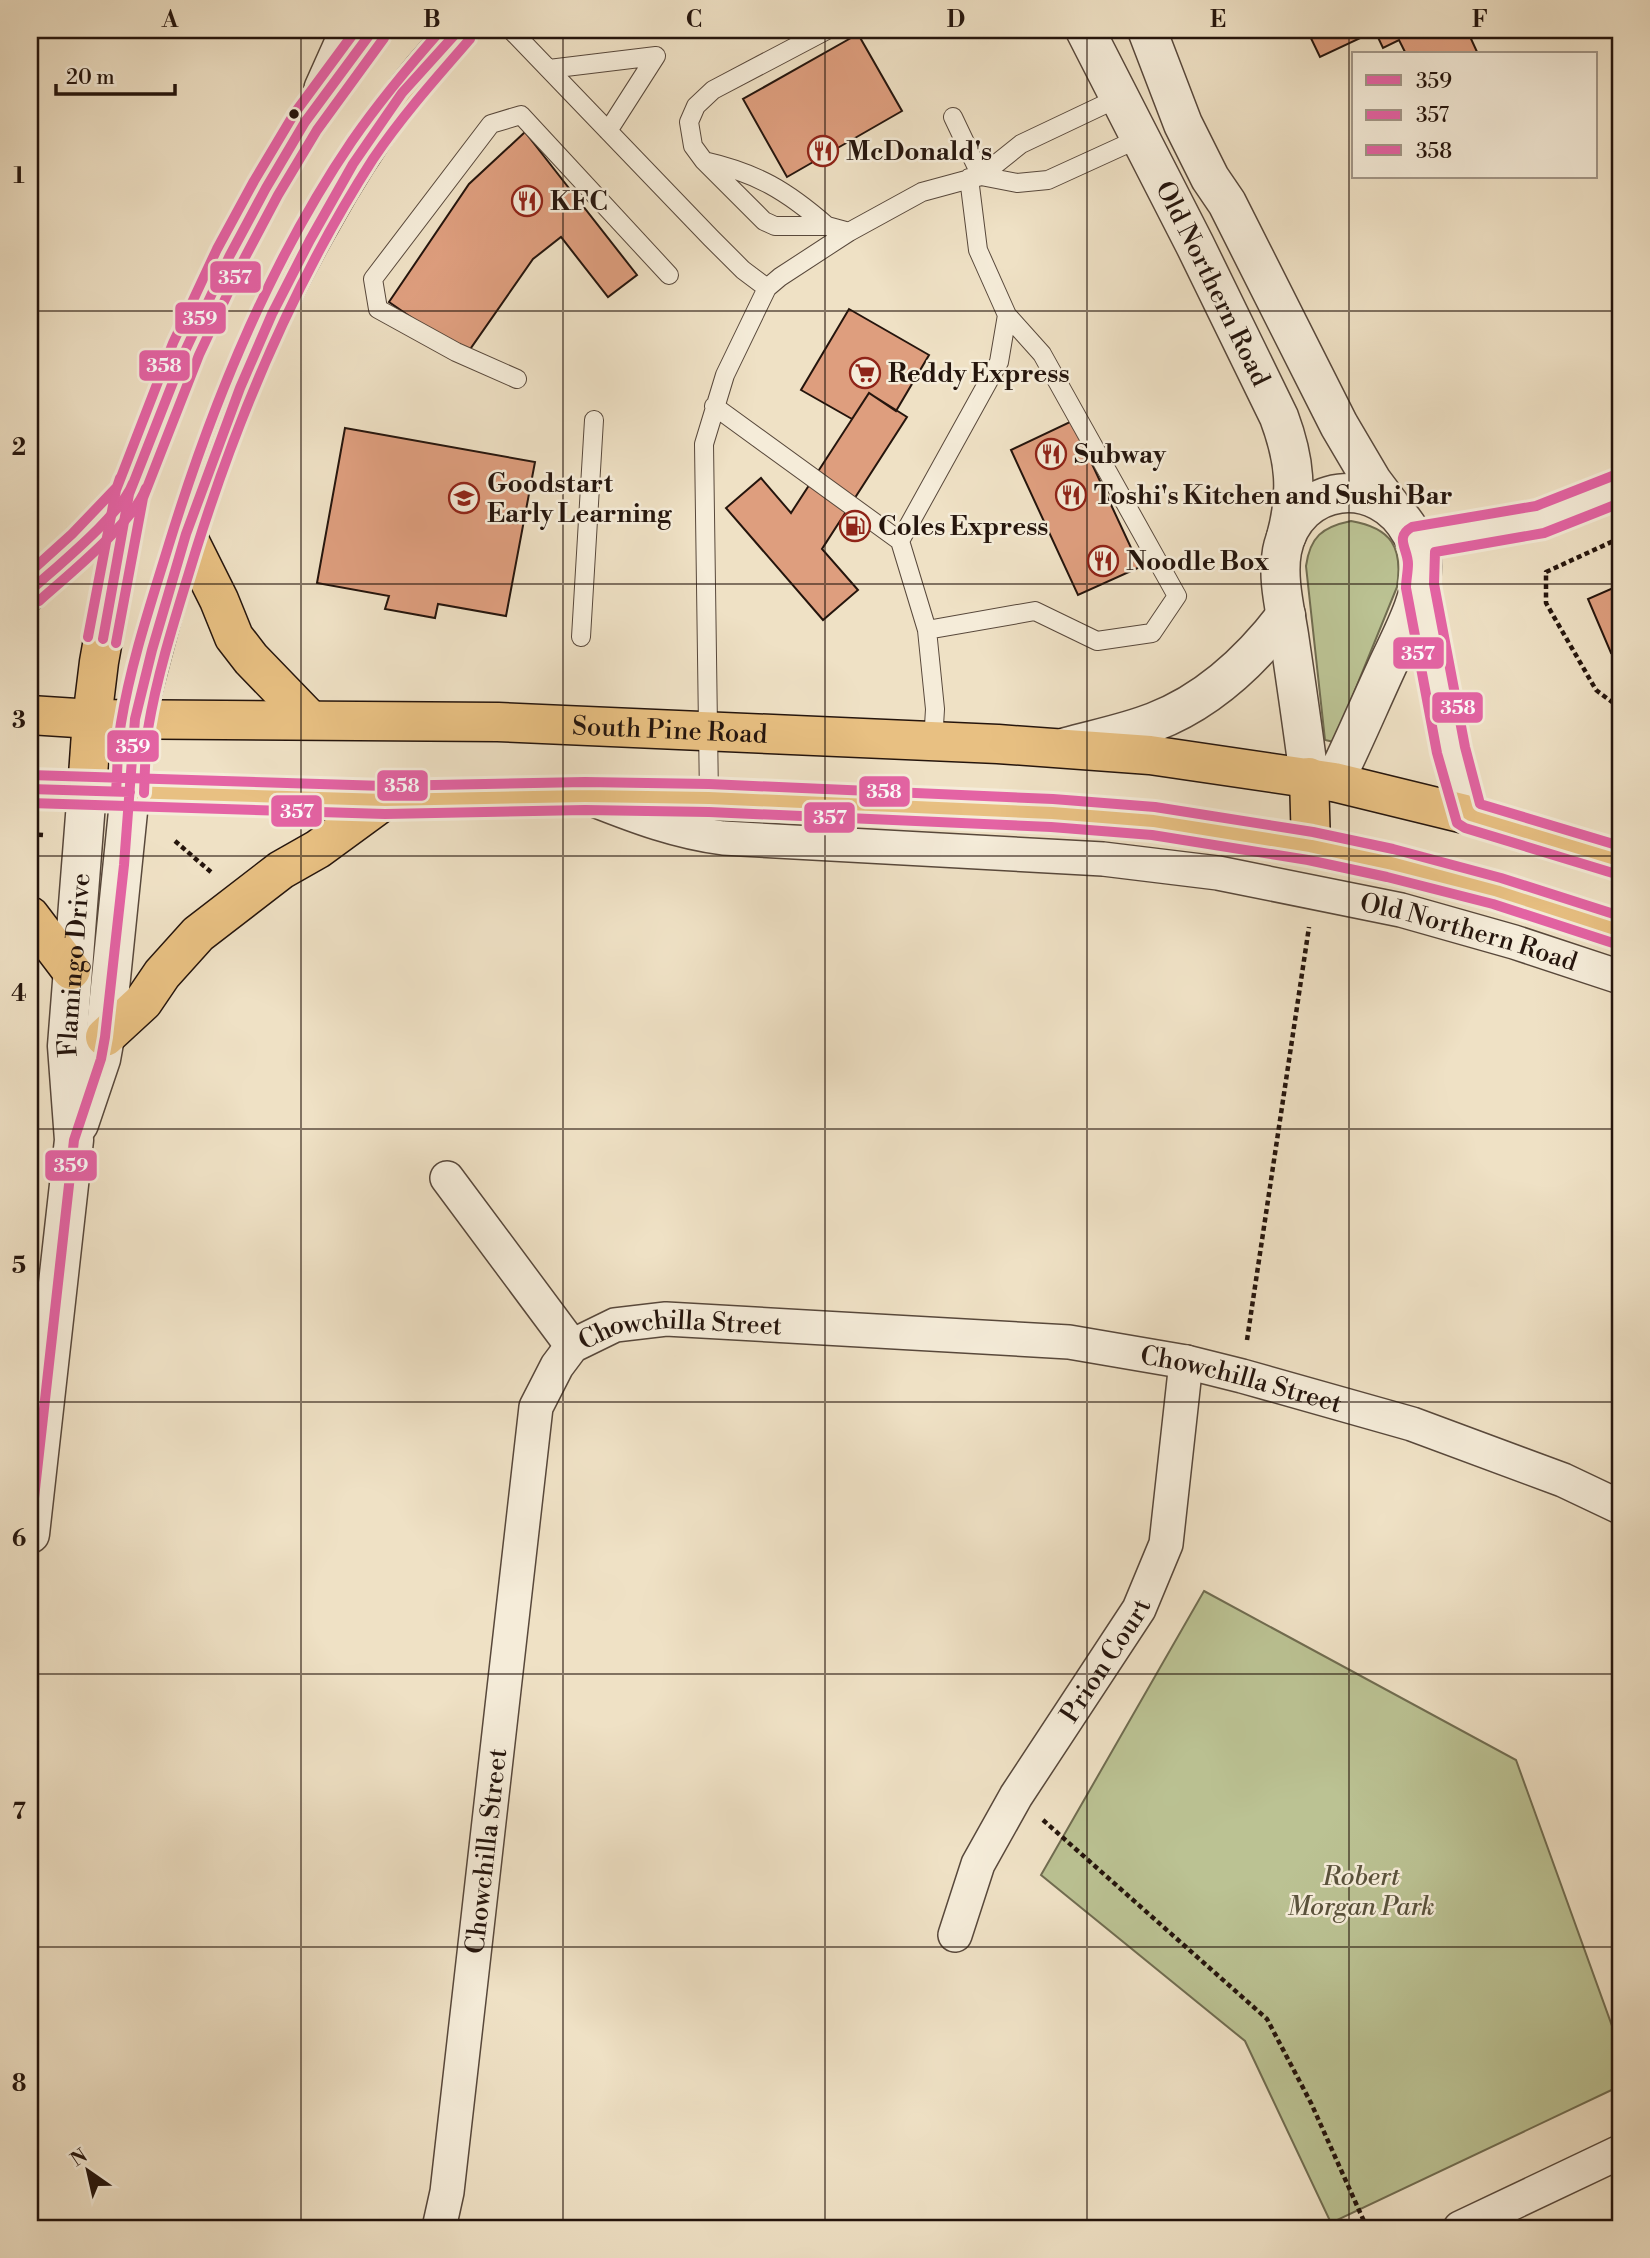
<svg xmlns="http://www.w3.org/2000/svg" width="1650" height="2258" font-family="'Libre Bodoni',serif">
<style>
.green{fill:#bbc293;stroke:#706c50;stroke-width:2}
.building{fill:#de9e7e;stroke:#25150d;stroke-width:2}
.lines{fill:none;stroke-linecap:round;stroke-linejoin:round}
.service-casing{stroke:#58483b;stroke-width:20}
.minor-casing{stroke:#58483b;stroke-width:36}
.tertiary-casing{stroke:#58483b;stroke-width:41}
.primary-casing{stroke:#25150d;stroke-width:41}
.trunk-casing{stroke:#25150d;stroke-width:41}
.path{stroke:#25150d;stroke-width:4.5;stroke-dasharray:5 3.5;stroke-linecap:butt}
.service{stroke:#f5ecd9;stroke-width:18}
.minor{stroke:#f5ecd9;stroke-width:33}
.tertiary{stroke:#f5ecd9;stroke-width:38}
.primary{stroke:#e8c082;stroke-width:38}
.trunk{stroke:#e8c082;stroke-width:38}
.bus-1-casing{stroke:#f5ecd9;stroke-width:16}
.bus-2-casing{stroke:#f5ecd9;stroke-width:16}
.bus-3-casing{stroke:#f5ecd9;stroke-width:16}
.bus-1{stroke:#e463a4;stroke-width:10}
.bus-2{stroke:#e463a4;stroke-width:10}
.bus-3{stroke:#e463a4;stroke-width:10}
.grid{fill:none;stroke:#25150d;stroke-width:2;stroke-opacity:0.55}
.bus-dot{fill:#25150d;stroke:#f5ecd9;stroke-width:2.5}
.labels{text-anchor:middle;stroke-width:5;stroke-linejoin:round;paint-order:stroke}
.poi-label{font-size:26px;font-weight:bold;fill:#25150d;stroke:#f5ecd9;text-anchor:start}
.street-label{font-size:26px;fill:#25150d;stroke:#f5ecd9}
.park-label{font-size:26px;font-style:italic;fill:#5a523c;stroke:#f5ecd9}
.line-badge{stroke:#f5ecd9;stroke-width:2.5}
.badge-label{font-size:19px;text-anchor:middle;font-weight:bold;fill:#fff}
.neatline{fill:none;stroke:#25150d;stroke-width:2.5}
.grid-label{font-size:23px;text-anchor:middle;font-weight:bold;fill:#25150d}
</style>
<rect width="100%" height="100%" fill="#efe1c5"/>
<filter id="stains"><feTurbulence type="fractalNoise" baseFrequency=".00286" numOctaves="4"/><feColorMatrix values="0 0 0 0 .2 0 0 0 0 .09 0 0 0 0 .02 0 0 0 .5 -.17"/></filter>
<radialGradient id="worn" r=".72"><stop offset=".6" stop-color="#630" stop-opacity="0"/><stop offset="1" stop-color="#630" stop-opacity=".3"/></radialGradient>
<path class="green" d="M1351,521C1392,528 1403,548 1397,587L1334,742L1325,740L1306,566C1310,537 1322,527 1351,521Z
M1204,1591L1516,1760L1620,2048V2086L1331,2223L1245,2041L1041,1875Z"/>
<path class="building" d="M1307,30H1467L1478,54H1406L1399,40L1383,48L1375,31L1320,57Z
M858,34L902,111L787,177L743,99Z
M525,132L637,275L608,297L561,237L533,259L466,355L389,302L469,184Z
M849,309L929,355L896,411L869,393L852,419L801,390Z
M869,393L907,417L822,549L858,590L823,620L726,508L761,478L791,513Z
M1072,421L1140,567L1078,595L1011,450Z
M345,428L535,462L506,616L438,604L435,618L385,609L389,596L317,583Z
M1620,585V649L1611,653L1588,599Z"/>
<g class="lines">
<g class="service-casing">
<path id="service" d="M511,30L711,238L743,270L767,288
M827,30L713,90L696,106L689,122L693,146L704,161L764,221L775,226H827L849,232
M549,69L656,56
M953,117L981,176
M608,131L656,56
M704,161C757,173 787,191 827,226
M981,176L1021,144L1118,98
M517,379L456,352L378,309L373,279L491,124L521,115L669,275
M714,406L900,541L927,630L935,709L933,743
M900,541L999,362L1007,315
M927,630L1035,611L1097,641L1152,633L1177,596L1042,354L1007,315L978,250L969,178
M581,637L594,420
M709,798L704,444L725,375L767,288L780,277L849,232L922,192L981,176L1017,183L1048,180L1140,138"/>
</g>
<g class="minor-casing">
<g id="minor">
<path d="M321,88L347,30"/>
<path d="M1416,541L1540,520L1620,488"/>
<path id="s1" d="M594,800C637,817 677,832 723,838L1103,859L1218,873L1401,910L1514,942L1620,977"/>
<path d="M447,1178L572,1346"/>
<path id="s2" d="M955,1935L978,1864L1016,1796L1139,1609L1166,1544L1186,1362"/>
<path id="s3" d="M439,2228L447,2192L536,1407L557,1366L572,1346L615,1325L666,1319L1069,1342L1186,1362L1242,1376L1412,1424L1563,1480L1620,1507"/>
<path d="M1460,2228L1620,2152"/>
</g>
</g>
<g class="tertiary-casing">
<g id="tertiary">
<path id="s4" d="M1085,30L1195,245L1279,417C1295,460 1298,492 1286,537"/>
<path d="M1147,30L1183,124L1210,178L1227,203L1339,425L1372,481L1390,505"/>
<path d="M1421,587L1451,750L1469,815"/>
<path d="M1066,747C1095,739 1126,733 1154,722C1209,701 1251,661 1286,615"/>
<path d="M1309,777C1303,730 1296,683 1289,635C1285,609 1277,578 1282,551C1296,482 1379,473 1411,533C1416,541 1422,552 1422,562C1424,597 1399,640 1385,671C1368,708 1352,746 1334,782"/>
<path d="M79,1124L101,1059L105,1037L130,792"/>
<path id="s5" d="M30,1534L74,1140L67,1046L87,790"/>
</g>
</g>
<g class="primary-casing">
<path id="primary" d="M92,719L99,662L129,494L186,349L230,255L266,188L305,122L373,30
M135,719C151,658 166,596 186,535C220,425 266,318 323,218C361,150 404,86 459,30"/>
</g>
<g class="trunk-casing">
<g id="trunk">
<path d="M186,534L219,600L234,637L251,659L309,719"/>
<path d="M30,591L82,544L129,494"/>
<path id="s6" d="M30,715L92,719L498,722L998,744L1150,755L1334,782L1469,815L1620,861"/>
<path d="M1309,777L1311,846"/>
<path d="M30,789L385,800L585,796L709,798L1052,813L1154,821L1311,846L1390,863L1497,891L1620,931"/>
<path d="M87,790L92,719"/>
<path d="M130,792L135,719"/>
<path d="M30,916L71,970"/>
<path d="M105,1037L143,1002L162,974L198,934L281,870L318,849L385,800"/>
</g>
</g>
<path class="path" d="M1620,538L1546,572V603L1596,690L1620,708
M30,834L43,835
M175,841L212,873
M1247,1340L1309,927
M1043,1820L1267,2019L1311,2103L1367,2228"/>
<use href="#service" class="service"/>
<use href="#minor" class="minor"/>
<use href="#tertiary" class="tertiary"/>
<use href="#primary" class="primary"/>
<use href="#trunk" class="trunk"/>
<g class="bus-1-casing">
<path id="bus-1" d="M30,591C56,567 122,514 133,483
M103,639L129,494L186,349L230,255L266,188L305,122L373,30
M30,789L130,792
M30,1534L74,1140L101,1059L105,1037L124,865L135,719L152,650L186,534L240,388L272,314L310,240L353,164L402,93L459,30"/>
</g>
<g class="bus-2-casing">
<path id="bus-2" d="M1615,475L1536,506L1412,527C1394,537 1408,549 1408,564C1408,572 1406,580 1406,588L1437,753L1457,823L1465,828L1616,874
M39,601C68,575 134,522 146,488
M116,643L143,498L199,355L243,261L278,195L317,130L384,38
M144,793C145,772 145,750 148,729C158,669 178,609 196,550C239,413 295,280 373,159C402,116 436,78 470,39
M30,803L385,814L585,810L709,812L1051,827L1152,835L1308,860L1387,877L1493,904L1616,944"/>
</g>
<g class="bus-3-casing">
<path id="bus-3" d="M1620,503L1544,533L1435,552L1434,584L1465,747L1480,804L1620,846
M30,572L72,534L117,487L120,478
M88,637L116,490L173,343L217,249L254,181L294,114L356,30
M30,775L385,786L585,782L709,784L1053,799L1155,807L1313,832L1393,849L1501,878L1620,916
M116,791C118,768 117,745 121,723C131,662 151,603 169,544C212,404 269,263 352,141C379,102 409,66 441,30"/>
</g>
<use href="#bus-1" class="bus-1"/>
<use href="#bus-2" class="bus-2"/>
<use href="#bus-3" class="bus-3"/>
</g>
<path class="grid" d="M301,30V2228M563,30V2228M825,30V2228M1087,30V2228M1349,30V2228M30,311H1620M30,584H1620M30,856H1620M30,1129H1620M30,1402H1620M30,1674H1620M30,1947H1620"/>
<defs>
<g id="restaurant-ring" transform="scale(1.575)"><circle r="9.5" fill="#f5ecd9" stroke="#8f2418" stroke-width="1.5"/><path d="M-5-6h1v4h1v-4h1v4h1v-4h1v5L-1.5 .5V6h-2V.5L-5-1ZM5-6V6H3V1.5H1.5Q1.5-4 5-6Z" fill="#8f2418"/></g>
<g id="supermarket-ring" transform="scale(1.575)"><circle r="9.5" fill="#f5ecd9" stroke="#8f2418" stroke-width="1.5"/><path d="M-6-5.5h2.5l.6 2H6L4.5 2H-2.5L-4.4-4H-6ZM-1.5 3.2a1.3 1.3 0 1 0 .1 0ZM3 3.2a1.3 1.3 0 1 0 .1 0Z" fill="#8f2418"/></g>
<g id="school-ring" transform="scale(1.575)"><circle r="9.5" fill="#f5ecd9" stroke="#8f2418" stroke-width="1.5"/><path d="M0-5L7-2L0 1L-7-2ZM-4 1L0 2.5L4 1V4Q0 6-4 4Z" fill="#8f2418"/></g>
<g id="fuel-ring" transform="scale(1.575)"><circle r="9.5" fill="#f5ecd9" stroke="#8f2418" stroke-width="1.5"/><path d="M-5.5-6h7V0h2V4h1.3V-2.5L3-4.5l.8-.8L6-3V5H2.5V1h-1V6h-7ZM-4.2-4.7v3.2H.2V-4.7Z" fill="#8f2418"/></g>
</defs>
<g fill-rule="evenodd">
<use href="#restaurant-ring" x="823" y="151"/>
<use href="#restaurant-ring" x="527" y="201"/>
<use href="#supermarket-ring" x="865" y="373"/>
<use href="#restaurant-ring" x="1051" y="454"/>
<use href="#restaurant-ring" x="1071" y="495"/>
<use href="#school-ring" x="464" y="498"/>
<use href="#fuel-ring" x="855" y="526"/>
<use href="#restaurant-ring" x="1103" y="561"/>
</g>
<circle class="bus-dot" cx="294" cy="114" r="6"/>
<g class="labels">
<g class="poi-label">
<text x="846" y="160">McDonald's</text>
<text x="550" y="210">KFC</text>
<text x="888" y="382">Reddy Express</text>
<text x="1074" y="463">Subway</text>
<text x="487" y="492">Goodstart<tspan x="487" dy="30">Early Learning</tspan></text>
<text x="1094" y="504">Toshi's Kitchen and Sushi Bar</text>
<text x="878" y="535">Coles Express</text>
<text x="1126" y="570">Noodle Box</text>
</g>
<g class="street-label">
<text dy="9" stroke="none"><textPath href="#s4" startOffset="284">Old Northern Road</textPath></text>
<text dy="9" stroke="none"><textPath href="#s6" startOffset="640">South Pine Road</textPath></text>
<text dy="9" stroke="none"><textPath href="#s1" startOffset="889">Old Northern Road</textPath></text>
<text dy="9" stroke="none"><textPath href="#s5" startOffset="572">Flamingo Drive</textPath></text>
<text dy="9" stroke="none"><textPath href="#s3" startOffset="1010">Chowchilla Street</textPath></text>
<text dy="9" stroke="none"><textPath href="#s3" startOffset="1577">Chowchilla Street</textPath></text>
<text dy="9" stroke="none"><textPath href="#s2" startOffset="315">Prion Court</textPath></text>
<text dy="9" stroke="none"><textPath href="#s3" startOffset="380">Chowchilla Street</textPath></text>
</g>
<g class="park-label">
<text x="1361" y="1885">Robert<tspan x="1361" dy="30">Morgan Park</tspan></text>
</g>
</g>
<g class="line-badge">
<rect x="209" y="260" width="53" height="34" rx="7" fill="#e463a4"/>
<rect x="174" y="301" width="53" height="34" rx="7" fill="#e463a4"/>
<rect x="138" y="349" width="53" height="33" rx="7" fill="#e463a4"/>
<rect x="1392" y="636" width="53" height="34" rx="7" fill="#e463a4"/>
<rect x="1431" y="691" width="53" height="33" rx="7" fill="#e463a4"/>
<rect x="106" y="729" width="54" height="34" rx="7" fill="#e463a4"/>
<rect x="376" y="769" width="53" height="33" rx="7" fill="#e463a4"/>
<rect x="858" y="775" width="53" height="33" rx="7" fill="#e463a4"/>
<rect x="270" y="794" width="53" height="34" rx="7" fill="#e463a4"/>
<rect x="803" y="801" width="53" height="33" rx="7" fill="#e463a4"/>
<rect x="44" y="1149" width="54" height="33" rx="7" fill="#e463a4"/>
</g>
<g class="badge-label">
<text x="235" y="284">357</text>
<text x="200" y="325">359</text>
<text x="164" y="372">358</text>
<text x="1418" y="660">357</text>
<text x="1458" y="714">358</text>
<text x="133" y="753">359</text>
<text x="402" y="792">358</text>
<text x="884" y="798">358</text>
<text x="297" y="818">357</text>
<text x="830" y="824">357</text>
<text x="71" y="1172">359</text>
</g>
<rect width="1650" height="2258" fill="none" stroke="#efe1c5" stroke-width="77"/>
<rect x="1352" y="52" width="245" height="126" fill="#f5ecd9" stroke="#a29687" stroke-width="2"/>
<rect x="1366" y="75" width="35" height="10" fill="#e463a4" stroke="#a29687" stroke-width="2"/>
<text x="1416" y="88" font-size="21" fill="#25150d">359</text>
<rect x="1366" y="110" width="35" height="10" fill="#e463a4" stroke="#a29687" stroke-width="2"/>
<text x="1416" y="122" font-size="21" fill="#25150d">357</text>
<rect x="1366" y="145" width="35" height="10" fill="#e463a4" stroke="#a29687" stroke-width="2"/>
<text x="1416" y="158" font-size="21" fill="#25150d">358</text>
<g transform="translate(88 2171) rotate(326)" stroke="#f5ecd9" stroke-width="5" paint-order="stroke">
<path d="M0-5L12 26L0 18L-12 26Z" fill="#25150d"/>
<text y="-10" font-size="19" font-weight="bold" text-anchor="middle" fill="#25150d">N</text>
</g>
<path d="M56 84v10h119v-10" fill="none" stroke="#25150d" stroke-width="3.5"/>
<text x="66" y="84" font-size="21" fill="#25150d" stroke="#f5ecd9" stroke-width="5" paint-order="stroke">20 m</text>
<rect x="38" y="38" width="1574" height="2182" class="neatline"/>
<g class="grid-label">
<text x="170" y="27">A</text>
<text x="432" y="27">B</text>
<text x="694" y="27">C</text>
<text x="956" y="27">D</text>
<text x="1218" y="27">E</text>
<text x="1480" y="27">F</text>
<text x="19" y="183">1</text>
<text x="19" y="455">2</text>
<text x="19" y="728">3</text>
<text x="19" y="1001">4</text>
<text x="19" y="1273">5</text>
<text x="19" y="1546">6</text>
<text x="19" y="1819">7</text>
<text x="19" y="2091">8</text>
</g>
<rect width="100%" height="100%" filter="url(#stains)"/>
<rect width="100%" height="100%" fill="url(#worn)"/>
</svg>
